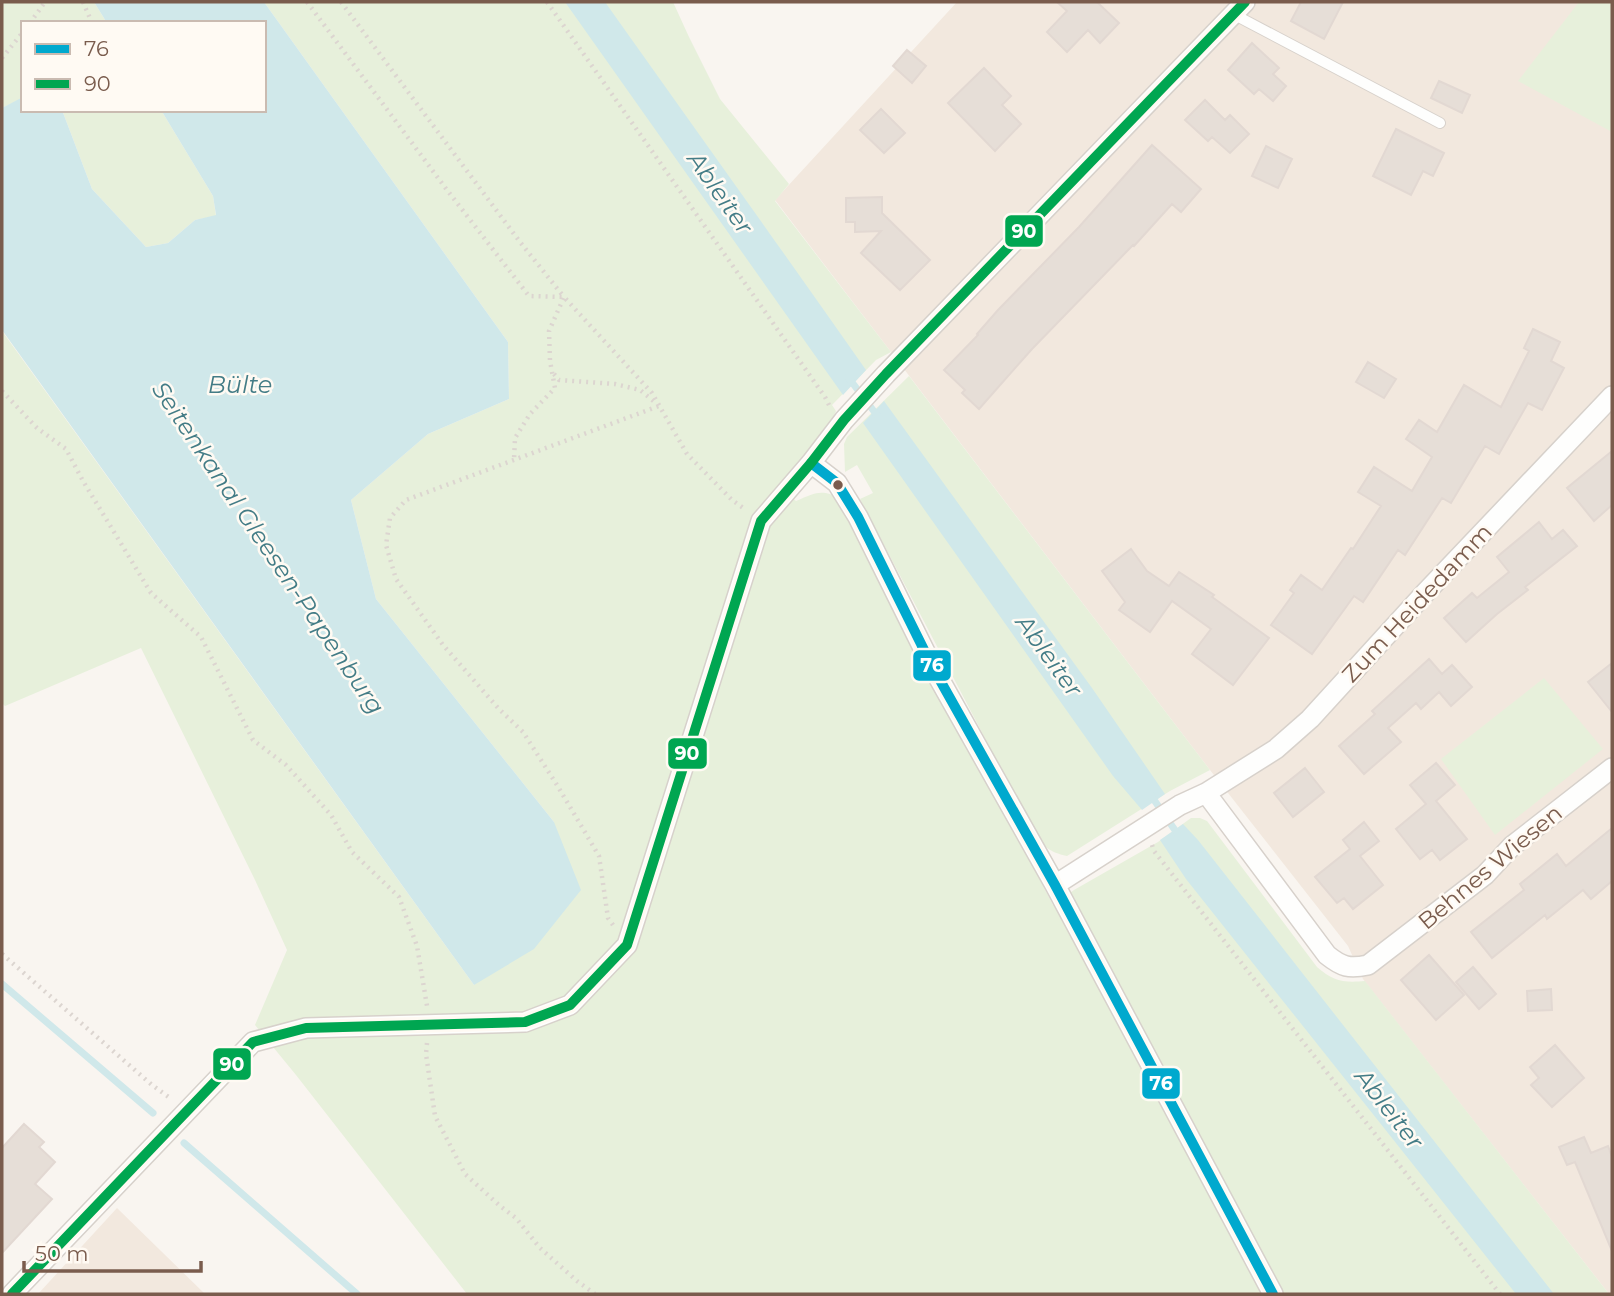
<svg xmlns="http://www.w3.org/2000/svg" width="1614" height="1296" font-family="Montserrat,sans-serif">
<style>
.residential{fill:#f2e8de}
.green{fill:#e7f0db}
.water{fill:#d0e8ea}
.lines{fill:none;stroke-linecap:round;stroke-linejoin:round}
.stream{stroke:#d0e8ea;stroke-width:7}
.building{fill:#e6ded7;stroke:#e2d8d2;stroke-width:2}
.service-casing{stroke:#d7d1cb;stroke-width:12}
.minor-casing{stroke:#d7d1cb;stroke-width:22}
.path{stroke:#dcd5d0;stroke-width:4.5;stroke-dasharray:2 5;stroke-linecap:butt}
.service{stroke:#fefefd;stroke-width:10}
.minor{stroke:#fefefd;stroke-width:19}
.bus-1-casing{stroke:#fffaf3;stroke-width:16}
.bus-2-casing{stroke:#fffaf3;stroke-width:16}
.bus-1{stroke:#00a9ce;stroke-width:10}
.bus-2{stroke:#00a651;stroke-width:10}
.bus-dot{fill:#7a5c4d;stroke:#fffaf3;stroke-width:2.5}
.labels{text-anchor:middle;stroke-width:5;stroke-linejoin:round;paint-order:stroke}
.street-label{font-size:23px;fill:#7a5c4d;stroke:#fffaf3}
.water-label{font-size:24px;font-style:italic;fill:#437c86;stroke:#fffaf3}
.line-badge{stroke:#fffaf3;stroke-width:2.5}
.badge-label{font-size:19px;text-anchor:middle;font-weight:bold;fill:#fff}
</style>
<rect width="100%" height="100%" fill="#f9f5f0"/>
<path class="residential" d="M957,2H1612V1294H1609L1363,979L1348,946L1210,770L775,200Z
M117,1208L205,1294H38Z"/>
<path class="green" d="M2,2H94L107,23H23V98L2,108Z
M264,2H673L689,37L720,99L789,184L775,201L891,352L876,360L832,405L836,411L828,429L781,488L796,501C817,492 821,489 842,499L1053,905L1074,890L1158,842L1191,818H1200L1207,821L1317,967C1333,981 1343,983 1365,981L1609,1294H467L296,1075L255,1025L287,950L255,880L141,648L5,706L2,703V331L474,985L554,822L376,599L351,500L428,434L509,399L508,342Z
M1579,2H1612V132L1518,81Z
M62,110H161L213,196L216,216L195,220L168,243L146,247L92,189Z
M909,376L1210,770L1170,791L1067,856C1049,852 1044,847 1034,832L860,499L873,493L857,465L845,472L844,444L847,437Z
M1544,678L1603,749L1495,835L1441,759Z"/>
<path class="water" d="M94,2H264L508,342L509,399L428,434L351,500L376,599L554,822L581,890L534,949L474,985L2,330V108L21,98H23V110H62L92,189L146,247L168,243L195,220L216,215L213,196L161,110H264V23H107Z
M565,2H605C692,125 780,247 866,370L843,395Z
M884,401L1092,688L1165,794L1142,810L1113,776L863,423Z
M1183,824L1198,840L1554,1294H1516L1186,879L1160,840Z"/>
<g class="lines">
<path class="stream" d="M848,377L879,418
M1150,794L1179,836
M2,984L153,1113
M184,1143L357,1294"/>
</g>
<path class="building" d="M1057,2H1097L1119,23L1100,43L1088,30L1067,52L1047,32L1067,11Z
M1301,2H1343L1324,39L1291,21Z
M1252,43L1279,68L1273,74L1286,86L1273,101L1259,89L1254,94L1228,70Z
M907,50L926,66L912,83L893,66Z
M984,68L1011,96L1002,105L1021,124L995,151L948,103Z
M1439,81L1470,95L1462,113L1431,98Z
M1205,100L1225,120L1230,115L1249,134L1230,153L1212,137L1208,141L1185,120Z
M881,109L905,133L884,153L860,130Z
M1396,129L1444,153L1433,176L1423,171L1411,195L1373,176Z
M1152,145L1201,189L1181,212L1172,204L1134,246L1133,245L1032,349L979,409L962,393L965,390L944,370L978,335L977,334L998,310L1079,227Z
M1266,146L1292,159L1278,188L1252,176Z
M882,197V213L930,260L900,290L861,253L881,231L855,232V222H846V198Z
M1533,329L1560,342L1551,361L1564,368L1542,410L1528,403L1499,454L1485,446L1451,503L1442,498L1405,555L1398,550L1363,602L1354,596L1312,654L1271,625L1294,593L1290,590L1301,575L1322,590L1351,548L1353,549L1381,506L1358,492L1374,467L1412,491L1432,457L1406,439L1419,420L1437,432L1464,385L1501,407L1529,351L1524,348Z
M1368,362L1396,379L1384,398L1356,382Z
M1612,451V505L1594,521L1567,488Z
M1539,522L1552,539L1563,530L1577,546L1525,587L1528,590L1497,614L1466,642L1444,618L1472,593L1477,598L1509,572L1497,557Z
M1131,549L1147,571L1169,586L1179,572L1214,595L1212,597L1269,638L1233,685L1192,654L1211,629L1172,601L1150,632L1119,610L1125,602L1102,571Z
M1429,659L1442,674L1452,665L1472,687L1451,706L1439,692L1421,709L1416,703L1388,728L1401,742L1364,774L1339,746L1375,714L1372,711Z
M1612,663V712L1588,682Z
M1436,763L1455,785L1436,801L1467,839L1440,860L1432,850L1420,859L1396,829L1426,804L1410,785Z
M1305,768L1324,792L1293,817L1274,793Z
M1364,822L1379,841L1360,856L1383,885L1353,909L1344,898L1337,903L1315,877L1350,849L1343,840Z
M1612,828V881L1591,899L1583,890L1547,919L1545,915L1492,958L1471,932L1524,890L1520,884L1557,854L1566,866Z
M1429,955L1464,995L1436,1020L1401,980Z
M1473,967L1496,994L1479,1009L1456,982Z
M1551,989L1552,1010L1528,1011L1527,991Z
M1555,1045L1584,1078L1552,1107L1531,1085L1539,1078L1530,1067Z
M24,1124L44,1142L39,1147L55,1162L35,1184L52,1199L2,1253V1148Z
M1584,1137L1591,1153L1608,1146L1612,1157V1251L1575,1162L1567,1165L1559,1147Z"/>
<g class="lines">
<g class="service-casing">
<path id="service" d="M1233,14L1440,123"/>
</g>
<g class="minor-casing">
<path id="minor" d="M811,463L837,483L858,517L932,666L1055,885L1273,1294
M1206,793L1327,955C1342,967 1349,969 1368,965L1485,875L1512,846L1612,768
M1055,885L1180,805L1206,793L1276,749L1310,719L1425,593L1612,396
M12,1294L253,1042L306,1028L525,1022L570,1005L627,945L761,521L811,463L844,420L886,374L1245,2"/>
</g>
<path class="path" d="M83,2L92,23
M307,2L447,190L529,296L564,297L652,393L687,454L732,500L746,510
M341,2L520,242L564,297L549,331L550,361L555,388L530,414L515,438L514,460
M547,2L825,397L830,407
M30,23L45,2
M2,58L23,32
M554,374L559,380L615,384L640,390L656,403
M2,391L37,428L66,449L83,481L151,593L201,637L253,740L286,765L331,815L352,852L399,897L417,946L427,1006
M1152,845L1154,851L1500,1294
M613,925L608,918L599,856L557,785L523,732L499,709L443,645L396,579L386,545L390,518L406,500L659,406
M2,954L152,1085L170,1098
M427,1043L426,1054L435,1116L465,1174L500,1206L516,1218L540,1248L577,1281L595,1294"/>
<use href="#service" class="service"/>
<use href="#minor" class="minor"/>
<g class="bus-1-casing">
<path id="bus-1" d="M811,463L837,483L858,517L932,666L1055,885L1273,1294"/>
</g>
<g class="bus-2-casing">
<path id="bus-2" d="M12,1294L253,1042L306,1028L525,1022L570,1005L627,945L761,521L811,463L844,420L886,374L1245,2"/>
</g>
<use href="#bus-1" class="bus-1"/>
<use href="#bus-2" class="bus-2"/>
</g>
<circle class="bus-dot" cx="838" cy="485" r="6"/>
<g class="labels">
<g class="street-label">
<text transform="translate(1417 603) rotate(-47)" y="8">Zum Heidedamm</text>
<text transform="translate(1490 867) rotate(-40)" y="8">Behnes Wiesen</text>
</g>
<g class="water-label">
<text transform="translate(720 193) rotate(55)" y="8">Ableiter</text>
<text x="240" y="393">Bülte</text>
<text transform="translate(268 548) rotate(56)" y="8">Seitenkanal Gleesen-Papenburg</text>
<text transform="translate(1049 656) rotate(54)" y="8">Ableiter</text>
<text transform="translate(1389 1109) rotate(52)" y="8">Ableiter</text>
</g>
</g>
<g class="line-badge">
<rect x="1004" y="214" width="40" height="34" rx="7" fill="#00a651"/>
<rect x="912" y="649" width="40" height="33" rx="7" fill="#00a9ce"/>
<rect x="667" y="737" width="41" height="33" rx="7" fill="#00a651"/>
<rect x="212" y="1047" width="40" height="34" rx="7" fill="#00a651"/>
<rect x="1141" y="1067" width="40" height="33" rx="7" fill="#00a9ce"/>
</g>
<g class="badge-label">
<text x="1024" y="238">90</text>
<text x="932" y="672">76</text>
<text x="687" y="760">90</text>
<text x="232" y="1071">90</text>
<text x="1161" y="1090">76</text>
</g>
<rect width="1614" height="1296" fill="none" stroke="#7a5c4d" stroke-width="7"/>
<rect x="21" y="21" width="245" height="91" fill="#fffaf3" stroke="#cabbb1" stroke-width="2"/>
<rect x="35" y="44" width="35" height="10" fill="#00a9ce" stroke="#cabbb1" stroke-width="2"/>
<text x="84" y="56" font-size="21" fill="#7a5c4d">76</text>
<rect x="35" y="79" width="35" height="10" fill="#00a651" stroke="#cabbb1" stroke-width="2"/>
<text x="84" y="91" font-size="21" fill="#7a5c4d">90</text>
<path d="M24 1261v10h177v-10" fill="none" stroke="#7a5c4d" stroke-width="3.5"/>
<text x="35" y="1261" font-size="21" fill="#7a5c4d" stroke="#fffaf3" stroke-width="5" paint-order="stroke">50 m</text>
</svg>
